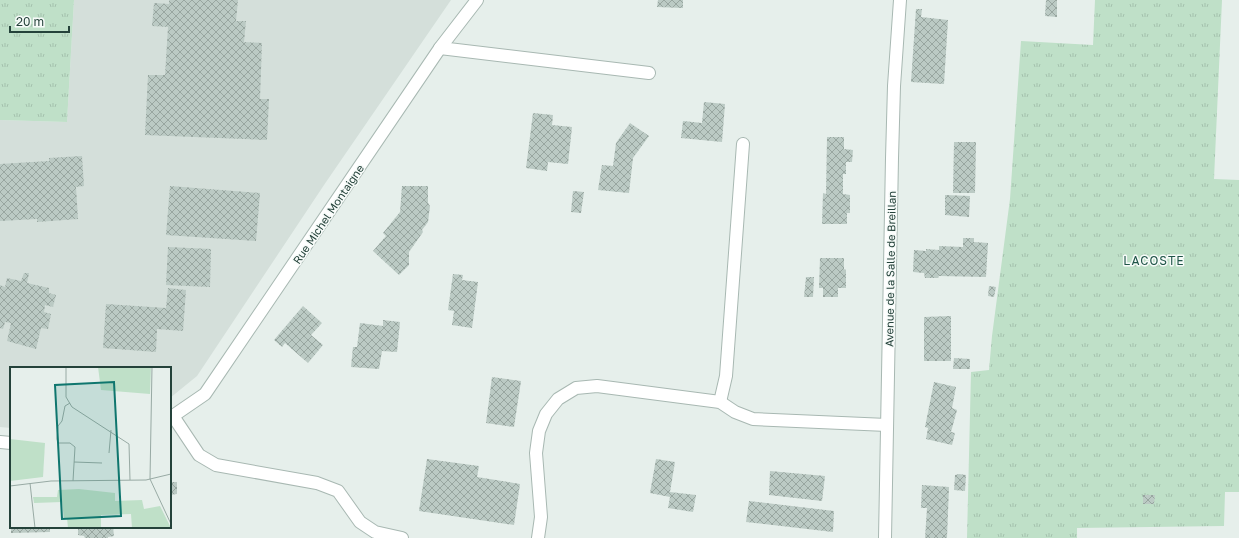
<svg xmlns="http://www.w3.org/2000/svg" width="1239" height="538" font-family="'Golos Text',sans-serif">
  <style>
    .built { fill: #d4dfda }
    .park { fill: url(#park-tufts) }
    .building { fill: url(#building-cross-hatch) }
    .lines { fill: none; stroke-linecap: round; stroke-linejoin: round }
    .minor-casing { stroke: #a8b8b2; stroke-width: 14 }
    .minor { stroke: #fff; stroke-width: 12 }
    .labels { text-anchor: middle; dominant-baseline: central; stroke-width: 3; stroke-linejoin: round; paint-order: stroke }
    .street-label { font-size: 11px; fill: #24423a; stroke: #f7fbf9 }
    .neighbourhood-label { font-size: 12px; letter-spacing: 1px; fill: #1f5548; stroke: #f7fbf9 }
    .inset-road { fill: none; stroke: #98aaa4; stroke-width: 1 }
    .view { fill: #0f766e; fill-opacity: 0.15; stroke: #0f766e; stroke-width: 2 }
    .inset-edge { fill: none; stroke: #24423a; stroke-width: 2 }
  </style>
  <defs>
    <pattern id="park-tufts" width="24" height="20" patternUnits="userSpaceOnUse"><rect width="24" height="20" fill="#bfe0c8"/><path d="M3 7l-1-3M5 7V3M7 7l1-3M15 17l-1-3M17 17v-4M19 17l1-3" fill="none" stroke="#a4c1ad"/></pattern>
    <pattern id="building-cross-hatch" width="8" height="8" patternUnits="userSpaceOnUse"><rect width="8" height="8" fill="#bbcac4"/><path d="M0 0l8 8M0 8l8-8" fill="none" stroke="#98a6a0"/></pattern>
  </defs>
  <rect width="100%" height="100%" fill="#e6efeb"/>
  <!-- built -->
  <path class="built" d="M74 0H451L324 185 197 376 170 398V368H11V428L0 427V120L67 122Z"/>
  <!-- park -->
  <g class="park">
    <path d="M0 0H74L67 122 0 120Z"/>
    <path d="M1095 0H1222L1214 179 1239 180V492H1225L1224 526 1077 528V538H967L971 372 989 370 992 336 1010 199 1021 41 1093 45Z"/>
  </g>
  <!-- building -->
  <g class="building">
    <path d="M169 0H238L236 21H246L244 42 262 43 260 99H269L267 140 145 135 148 75H165L168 27 152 26 154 3 169 4Z"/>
    <path d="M658 0H683V8L657 7Z"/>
    <path d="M1046 0H1057V17L1045 16Z"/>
    <path d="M916 9H922L921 17 948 20 944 84 911 82Z"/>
    <path d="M704 102 725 104 722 142 681 138 683 121 702 123Z"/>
    <path d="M533 113 553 115 552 125 572 127 568 164 548 162 547 171 526 168Z"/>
    <path d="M630 123 649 136 633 158 629 193 598 190 602 165 613 166 616 143Z"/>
    <path d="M827 137H844V149L853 150 852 162H846V174H843V194L850 195V213H847V224H822L823 193 826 194Z"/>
    <path d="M954 142H976L975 193H953Z"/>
    <path d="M82 156 84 186 76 187 78 219 37 222V219L0 221V164L49 161V158Z"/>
    <path d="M170 186 260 193 256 241 166 235Z"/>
    <path d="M402 186H428V203L430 206 428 222 422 230 423 232 409 252V265L399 275 373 251 386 236 383 233 400 212Z"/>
    <path d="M573 191 584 192 581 213 571 212Z"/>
    <path d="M945 195 970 196 969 217 945 215Z"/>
    <path d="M963 238H974V242L988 243 986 277 939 276 938 278H925L924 273 913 272 914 250 926 251V249L939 250V246L963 247Z"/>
    <path d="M168 247 211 249 210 287 166 285Z"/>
    <path d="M820 258H844V269L846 270V288H838V297H823V288H819Z"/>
    <path d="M24 273H29L27 283 49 288V293L56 295 53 307 45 305 44 312 51 314 48 329 41 328 36 349 7 341 11 323 5 322 3 329 0 328V285L5 287 7 278 21 281Z"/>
    <path d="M453 274 463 275 462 280 478 282 472 328 452 325 454 311 448 310Z"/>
    <path d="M806 277H814L813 297H804Z"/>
    <path d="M989 286 996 287 994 297 988 296Z"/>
    <path d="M168 288 186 290 183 331 157 329 156 352 103 348 106 304 166 308Z"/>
    <path d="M303 306 322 323 311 335 323 345 308 363 285 343 282 347 274 340Z"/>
    <path d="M951 316V361H924V317Z"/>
    <path d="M383 320 400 322 397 352 382 351 379 369 351 367 353 347H357L360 323 383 326Z"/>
    <path d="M954 358 970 359V369H953Z"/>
    <path d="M492 377 521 381 514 427 486 423Z"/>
    <path d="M934 382 956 387 952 408 957 410 951 432 955 433 952 445 926 439 928 428 925 427Z"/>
    <path d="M427 459 479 466 477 477 520 484 514 525 419 511Z"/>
    <path d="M656 459 675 462 670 492 696 495 693 512 668 508 670 497 650 493Z"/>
    <path d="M770 471 825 476 822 501 769 495Z"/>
    <path d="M959 474 966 475 965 491 954 490 955 475Z"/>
    <path d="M170 482H177V494L170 495Z"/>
    <path d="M922 485 949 487 947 538H925L927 508H921Z"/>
    <path d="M1143 495H1155L1154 504H1143Z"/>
    <path d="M749 501 834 511 833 532 746 522Z"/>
    <path d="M11 527H50V532L11 533Z"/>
    <path d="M78 527H113L114 536 108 537V538H85L84 536 78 535Z"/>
  </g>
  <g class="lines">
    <defs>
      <g id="minor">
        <path d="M440 48 649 73"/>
        <path d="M720 402 726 376 743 144"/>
        <path d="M173 416 199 455 216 465 317 483 338 491 360 522 375 532 402 538"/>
        <path d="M170 418 205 394 440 48 477 0"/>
        <path d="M0 442 11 443"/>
        <path d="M538 538 541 517 536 453 539 431 546 414 558 399 576 388 597 386 720 402 735 412 753 419 887 425"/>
        <path d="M885 538 892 158 894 86 900 0"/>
      </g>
    </defs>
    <!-- minor casing -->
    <use href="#minor" class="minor-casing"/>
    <!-- minor -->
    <use href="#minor" class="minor"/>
  </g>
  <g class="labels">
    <!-- street labels -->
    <g class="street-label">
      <text transform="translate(328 214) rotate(-56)">Rue Michel Montaigne</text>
      <text transform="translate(890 269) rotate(-89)">Avenue de la Salle de Breillan</text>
    </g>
    <!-- neighbourhood labels -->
    <g class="neighbourhood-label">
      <text x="1154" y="260">LACOSTE</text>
    </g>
  </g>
  <!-- overview -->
  <g transform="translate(10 367)">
    <rect width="161" height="161" fill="#e6efeb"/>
    <path d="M0 72 35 76 33 110 0 114Z" fill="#bfe0c8"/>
    <path d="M88 0H141L140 27 91 23ZM69 122 105 126V134L132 133 134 142 150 139 161 161H122L121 147 91 148V161H58L57 151H54L52 135 24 136 23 130H47L48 123Z" fill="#bfe0c8"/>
    <path class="inset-road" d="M56 0V30L62 40 119 77 120 113M142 0 140 112 161 157M60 36 55 39 52 54 48 59 47 72 48 76H60L65 80 63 114M99 86 101 63M64 95 92 96M20 116 25 161M0 119 41 114 136 113 161 107"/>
    <path class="view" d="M104 15 111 149 52 152 45 18Z"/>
    <rect width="161" height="161" class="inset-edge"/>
  </g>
  <!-- scale -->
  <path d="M10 26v6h59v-6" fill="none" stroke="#24423a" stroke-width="2"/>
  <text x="16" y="26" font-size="12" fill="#24423a" stroke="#f7fbf9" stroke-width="3" paint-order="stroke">20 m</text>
</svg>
